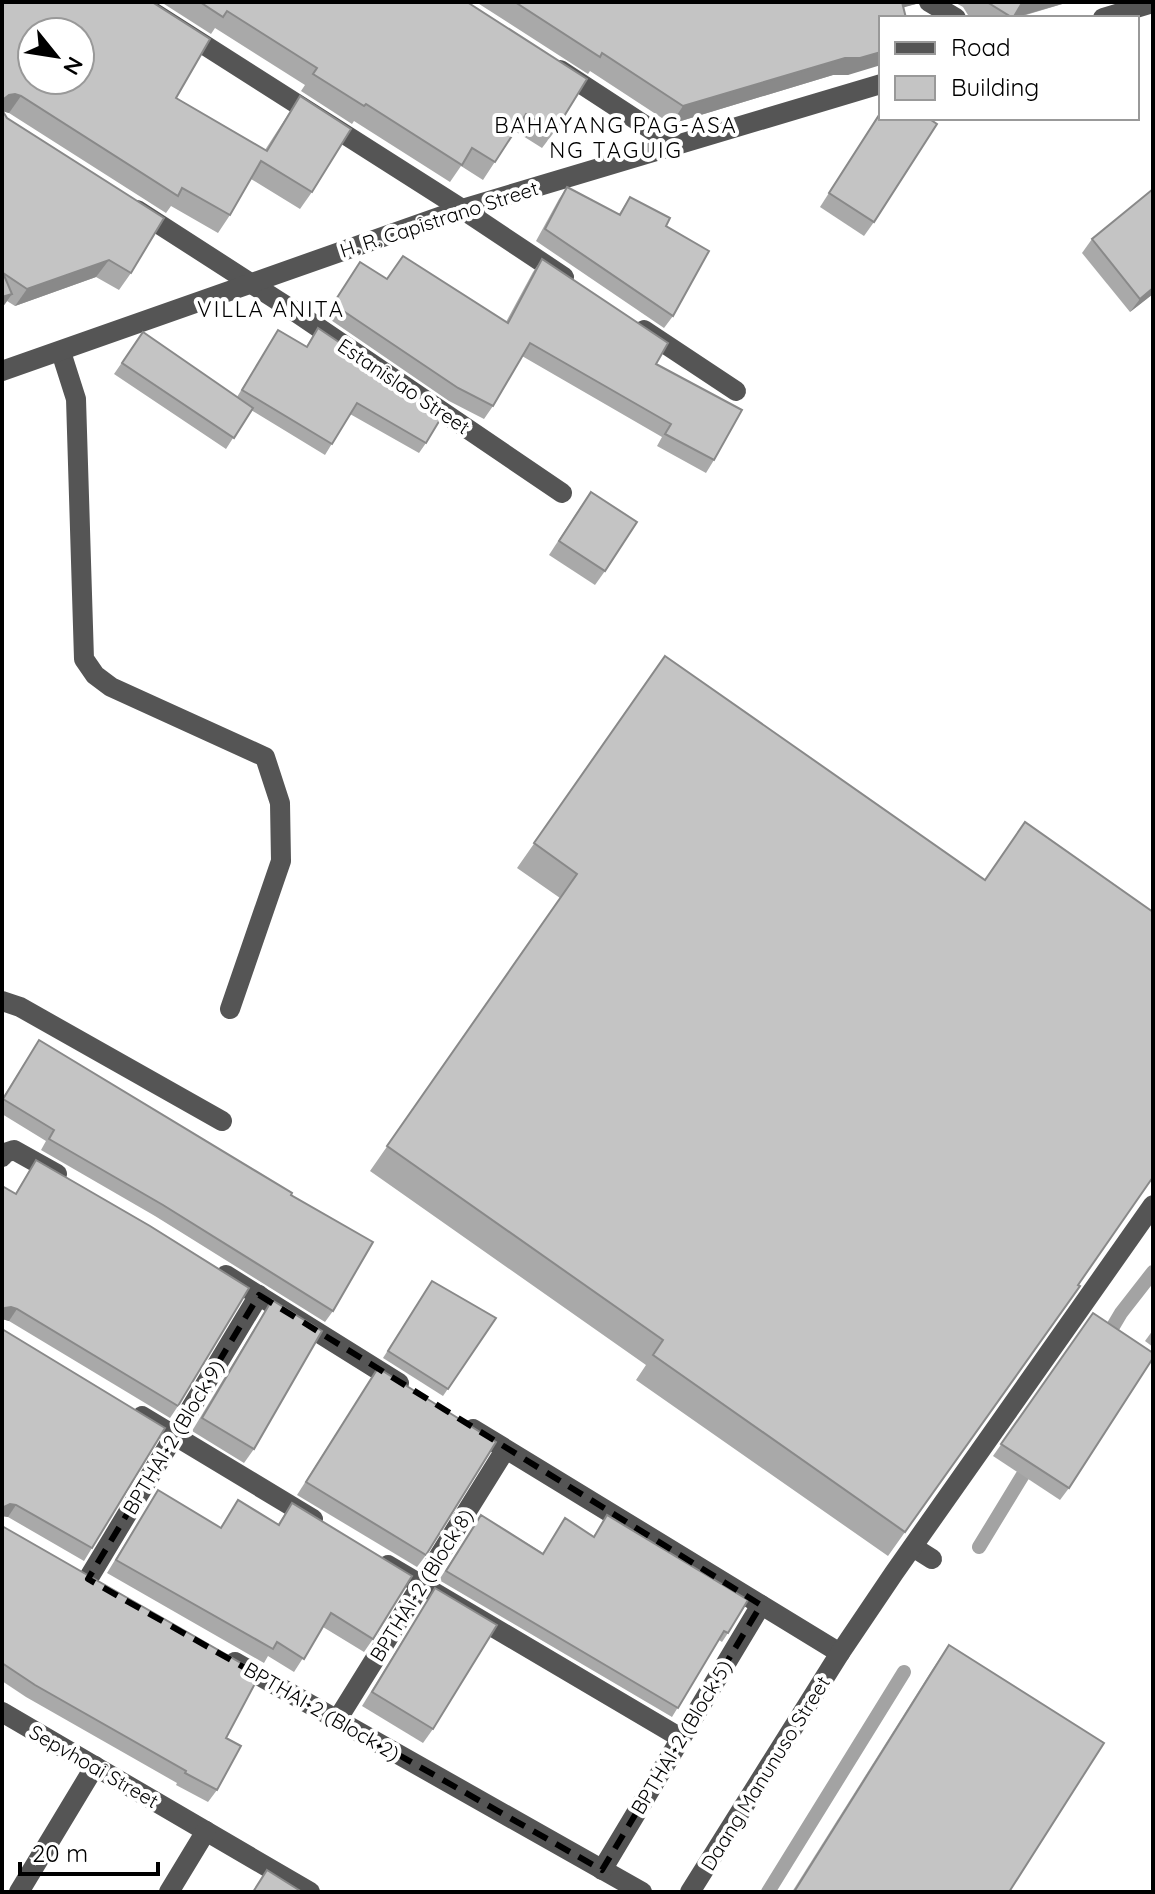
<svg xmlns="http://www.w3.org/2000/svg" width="1155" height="1894" font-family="Quicksand,sans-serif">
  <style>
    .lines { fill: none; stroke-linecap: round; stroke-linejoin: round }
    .stream { stroke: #a3a3a3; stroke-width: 14 }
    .minor { stroke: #555; stroke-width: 20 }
    .wall { fill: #a9a9a9 }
    .shaded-wall { fill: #898989 }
    .building { fill: #c4c4c4; stroke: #898989; stroke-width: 2; fill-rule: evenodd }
    .marked { fill: none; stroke: #000; stroke-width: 6; stroke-dasharray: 16 10; stroke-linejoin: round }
    .labels { text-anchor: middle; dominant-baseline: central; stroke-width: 8; stroke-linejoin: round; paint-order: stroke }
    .street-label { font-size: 20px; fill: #000; stroke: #fff }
    .neighbourhood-label { font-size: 22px; letter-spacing: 2px; fill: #000; stroke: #fff }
  </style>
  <rect width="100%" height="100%" fill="#fff"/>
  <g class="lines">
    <!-- stream -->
    <g class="stream">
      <path d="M1105 1340 1121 1313 1153 1272"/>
      <path d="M979 1547 1032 1460"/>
      <path d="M768 1892 904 1672"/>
    </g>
    <!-- minor -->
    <g class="minor">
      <path d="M137 2 462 209 564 277"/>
      <path d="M929 2 956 18"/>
      <path d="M1103 18 1153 3"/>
      <path d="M560 70 675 145"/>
      <path d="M137 210 294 311 562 493"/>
      <path d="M644 330 736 391"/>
      <path d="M61 352 76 399 84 659 95 675 111 687 265 757 280 803 281 861 230 1009"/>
      <path d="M2 371 462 209 881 84"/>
      <path d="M2 1001 20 1007 222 1121"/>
      <path d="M2 1157 5 1153 14 1150 57 1174"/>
      <path d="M226 1275 399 1383"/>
      <path d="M142 1416 313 1519"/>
      <path d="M473 1429 840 1653"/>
      <path d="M913 1547 932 1559"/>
      <path d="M388 1565 681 1738"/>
      <path d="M88 1579 259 1295"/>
      <path d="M235 1662 642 1892"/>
      <path d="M2 1712 310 1892"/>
      <path d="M337 1720 505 1450"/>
      <path d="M602 1870 761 1605"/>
      <path d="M19 1892 95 1766"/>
      <path d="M169 1892 206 1831"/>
      <path d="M690 1892 840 1653 894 1573 1153 1205"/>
    </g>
  </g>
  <!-- wall -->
  <g class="wall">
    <path d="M2 2 176 98 265 150 300 96 312 192 300 209 251 179 230 215 218 233 171 206 166 213 9 113 2 111 131 273 119 290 96 277 15 306 7 301 2 308Z"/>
    <path d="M161 2H467L555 131 542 148 515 131 483 180 461 166 450 182 354 121 352 124 301 91 305 85 215 28 211 34Z"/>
    <path d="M476 2H918L916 4 903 7 848 75H833L671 124 590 71 588 74Z"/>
    <path d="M954 2H1069L1016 18H973L968 15 963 7Z"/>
    <path d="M881 111 874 222 864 236 820 207Z"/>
    <path d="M567 187 619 214 630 197 666 226 673 316 664 328 536 241 559 199Z"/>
    <path d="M1153 189V294L1130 312 1082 253 1092 239Z"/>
    <path d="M542 259 656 364 714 460 706 473 657 446 662 437 522 356 493 406 484 419 449 401 325 316 360 262 387 279 506 322 533 272Z"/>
    <path d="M318 328 426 443 419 453 350 414 325 455 251 410 226 449 114 374 143 332 237 397 278 330 306 347Z"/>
    <path d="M581 506 605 571 595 585 549 555Z"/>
    <path d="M665 656 1078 1285 1080 1286 888 1556 636 1380 646 1365 370 1171 560 898 517 868Z"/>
    <path d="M39 1040 291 1195 333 1311 325 1322 155 1216 41 1150 46 1141 2 1114V1099Z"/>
    <path d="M36 1160 178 1406 170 1418 9 1321 2 1319V1186L15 1194Z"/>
    <path d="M432 1281 496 1318 443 1396 383 1358Z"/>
    <path d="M272 1300 254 1449 244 1463 192 1431 263 1314Z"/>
    <path d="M1093 1313 1069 1488 1060 1500 993 1456Z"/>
    <path d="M2 1329 92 1548 84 1561 8 1517 2 1516Z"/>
    <path d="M1153 1330V1347L1145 1341Z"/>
    <path d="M378 1368 426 1555 417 1567 297 1495Z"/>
    <path d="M158 1490 220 1528 238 1500 278 1524 292 1503 373 1639 364 1652 323 1627 294 1672 268 1656 264 1663 107 1573Z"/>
    <path d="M481 1515 543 1553 565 1518 593 1537 607 1515 728 1633 722 1642 719 1640 672 1717 439 1580Z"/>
    <path d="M2 1526 226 1738 217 1790 208 1802 176 1785 177 1783 26 1697 2 1681Z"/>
    <path d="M435 1588 433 1729 423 1743 362 1706Z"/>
    <path d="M949 1645 1009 1892H792L932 1670Z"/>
  </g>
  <!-- shaded-wall -->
  <g class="shaded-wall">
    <path d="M894 2H918L916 4 887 12Z"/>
    <path d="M1024 2H1069L1013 18 1022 3Z"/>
    <path d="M881 52V65L848 75H833L671 124 683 106 845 58Z"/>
    <path d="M15 94 21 96 9 113 2 111V101L9 95Z"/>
    <path d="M109 260 96 277 15 306 27 289Z"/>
    <path d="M1153 288V294L1130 312 1140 299Z"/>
    <path d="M12 294 2 308V297Z"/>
    <path d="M11 1307 17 1309 9 1321 2 1319V1311L5 1308Z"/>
    <path d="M10 1504 16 1505 8 1517 2 1516V1508Z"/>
  </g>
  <!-- building -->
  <g class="building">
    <path d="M2 2H152L210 39 176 98 267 151 300 96 351 129 312 192 261 161 230 215 182 188 178 196 21 96 15 94 9 95 4 99 2 103ZM32 32H80V80H32Z"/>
    <path d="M200 2H467L587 79 555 131 526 114 495 162 472 148 462 165 366 104 364 106 313 74 317 68 227 11 223 17Z"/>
    <path d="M515 2H902L906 18H881V52L860 58H845L683 106 602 53 600 57Z"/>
    <path d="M987 2H1024L1022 3 1013 18Z"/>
    <path d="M2 110 7 118 164 218 131 273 109 260 27 289 3 273 12 294 2 297Z"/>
    <path d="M881 112V118H928L937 124 874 222 829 193Z"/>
    <path d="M567 187 620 215 630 197 670 218 666 226 709 251 673 316 545 229Z"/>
    <path d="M1153 189V288L1140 299 1092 239Z"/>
    <path d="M403 256 508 323 542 259 668 343 656 364 742 410 714 460 665 434 671 424 530 343 493 406 458 388 333 304 360 262 387 279Z"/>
    <path d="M318 328 444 413 426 443 357 403 332 444 242 390 278 330 307 347Z"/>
    <path d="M143 332 253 408 234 438 122 363Z"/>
    <path d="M591 492 637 522 605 571 559 541Z"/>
    <path d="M665 656 985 880 1025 822 1153 912V1177L1078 1285 1080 1286 905 1532 653 1355 663 1340 387 1146 577 874 534 843Z"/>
    <path d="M39 1040 292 1193 291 1195 373 1242 333 1311 163 1205 49 1139 54 1130 3 1099Z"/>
    <path d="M36 1160 150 1226 249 1288 178 1406 17 1309 11 1307 5 1308 2 1311V1186L16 1194Z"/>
    <path d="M432 1281 496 1318 448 1389 388 1351Z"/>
    <path d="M272 1300 322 1331 254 1449 202 1418Z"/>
    <path d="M1093 1313 1153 1353V1358L1069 1488 1001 1444Z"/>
    <path d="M2 1329 165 1428 92 1548 16 1505 10 1504 2 1508Z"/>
    <path d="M378 1368 496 1442 426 1555 306 1482Z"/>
    <path d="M158 1490 221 1528 238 1500 279 1525 292 1503 412 1576 373 1639 331 1613 304 1659 277 1642 273 1649 116 1560Z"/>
    <path d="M481 1515 543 1554 565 1518 594 1537 607 1515 748 1600 728 1633 724 1631 678 1708 446 1571Z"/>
    <path d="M2 1526 260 1674 226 1738 241 1746 217 1790 185 1773 186 1771 35 1685 2 1663Z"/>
    <path d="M435 1588 497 1625 433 1729 372 1692Z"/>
    <path d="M949 1645 1104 1743 1009 1892H794Z"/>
    <path d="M267 1870 302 1892H253Z"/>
  </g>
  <!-- marked area -->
  <path class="marked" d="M259 1295 761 1605 602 1870 88 1579Z"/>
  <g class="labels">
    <!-- street labels -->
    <g class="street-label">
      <text transform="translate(439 219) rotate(-18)">H. R. Capistrano Street</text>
      <text transform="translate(404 386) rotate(34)">Estanislao Street</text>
      <text transform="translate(173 1437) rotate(-59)">BPTHAI-2 (Block 9)</text>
      <text transform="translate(421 1585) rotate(-58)">BPTHAI-2 (Block 8)</text>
      <text transform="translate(322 1711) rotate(30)">BPTHAI-2 (Block 2)</text>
      <text transform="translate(681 1737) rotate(-59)">BPTHAI-2 (Block 5)</text>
      <text transform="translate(94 1766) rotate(30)">Sepvhoai Street</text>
      <text transform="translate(765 1773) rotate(-58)">Daang Manunuso Street</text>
    </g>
    <!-- neighbourhood labels -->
    <g class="neighbourhood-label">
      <text x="616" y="125">BAHAYANG PAG-ASA<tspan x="616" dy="25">NG TAGUIG</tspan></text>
      <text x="271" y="309">VILLA ANITA</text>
    </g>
  </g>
  <!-- border -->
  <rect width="1155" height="1894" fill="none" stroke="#000000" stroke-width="8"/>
  <!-- legend -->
  <rect x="879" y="16" width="260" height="104" fill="#ffffff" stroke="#999999" stroke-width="2"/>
  <rect x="895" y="42" width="40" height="12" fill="#555555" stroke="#999999" stroke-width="2"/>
  <text x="951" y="56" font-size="24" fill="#000000">Road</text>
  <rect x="895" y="76" width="40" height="24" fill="#c4c4c4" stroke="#999999" stroke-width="2"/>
  <text x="951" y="96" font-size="24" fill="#000000">Building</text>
  <!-- north arrow -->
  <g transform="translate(56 56) rotate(120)"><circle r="38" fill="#ffffff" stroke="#999999" stroke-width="2"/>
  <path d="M0-6L14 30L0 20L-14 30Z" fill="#000000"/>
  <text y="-12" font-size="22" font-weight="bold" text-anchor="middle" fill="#000000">N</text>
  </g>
  <!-- scale -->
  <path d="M20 1862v12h138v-12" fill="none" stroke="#000000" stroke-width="4"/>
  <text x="32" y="1862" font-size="24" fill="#000000" stroke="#ffffff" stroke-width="6" paint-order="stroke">20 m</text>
</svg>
